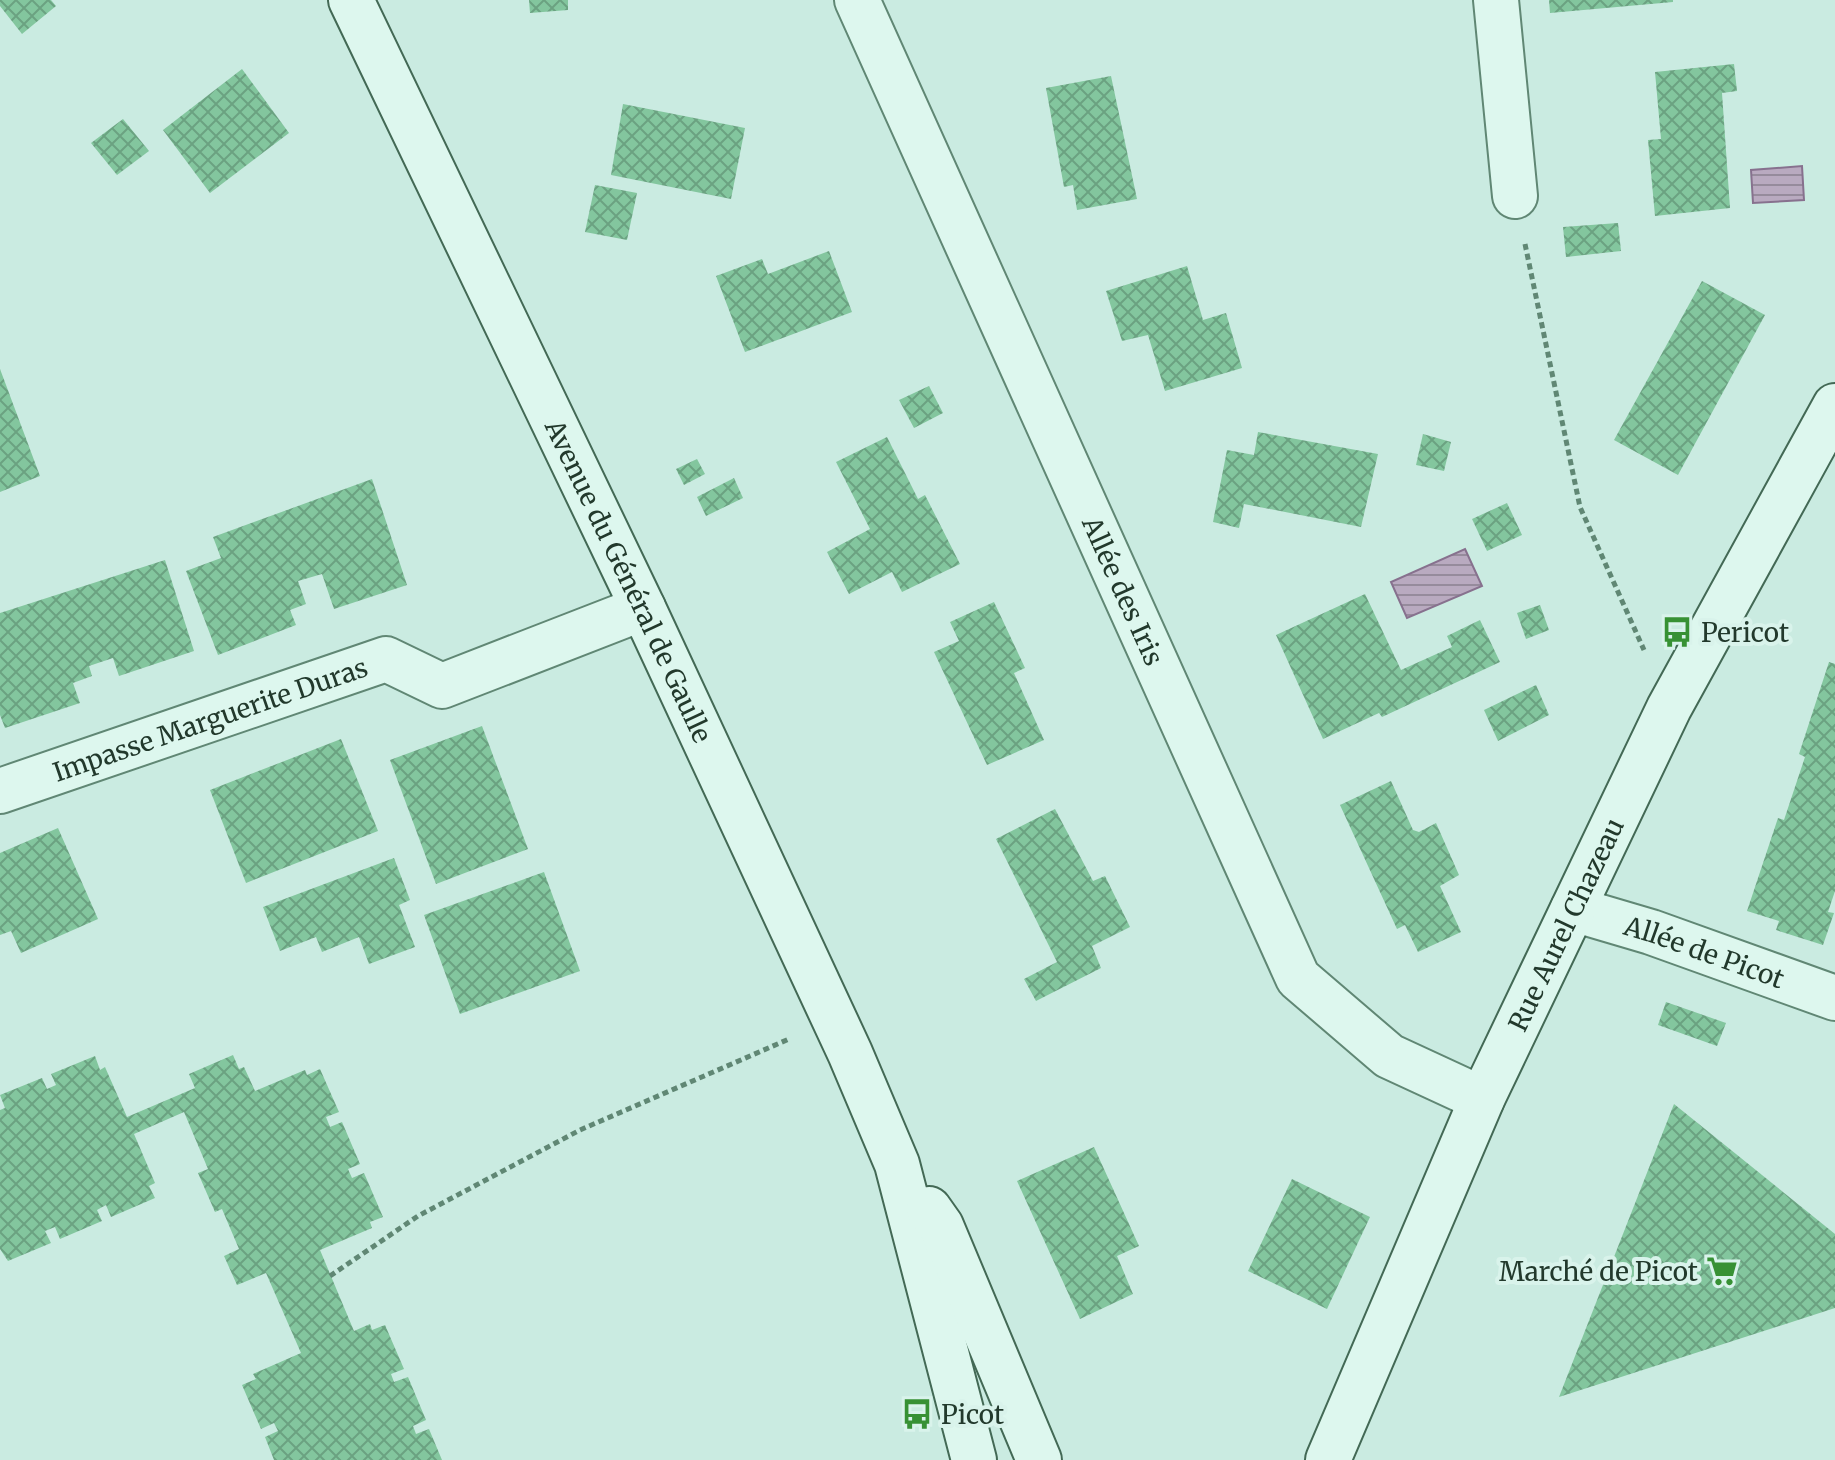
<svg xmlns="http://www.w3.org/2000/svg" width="1835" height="1460" font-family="Merriweather,serif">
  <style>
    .water { fill: url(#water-rules); stroke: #87718e; stroke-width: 2 }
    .building { fill: url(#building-cross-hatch) }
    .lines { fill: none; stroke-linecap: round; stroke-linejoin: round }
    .street-casing { stroke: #608774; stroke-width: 48 }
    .secondary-casing { stroke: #436955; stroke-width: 48 }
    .path { stroke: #608774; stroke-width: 5; stroke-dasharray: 6 4; stroke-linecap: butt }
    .street { stroke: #ddf7ee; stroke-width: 44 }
    .secondary { stroke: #ddf7ee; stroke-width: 44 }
    .labels { text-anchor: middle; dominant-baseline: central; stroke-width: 8; stroke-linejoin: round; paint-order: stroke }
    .street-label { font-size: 26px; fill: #22392c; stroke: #d9f3eb }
    .poi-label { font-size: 26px; fill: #22392c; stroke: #d9f3eb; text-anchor: start }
  </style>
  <defs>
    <pattern id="water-rules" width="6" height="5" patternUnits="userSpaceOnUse" patternTransform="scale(2)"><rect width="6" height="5" fill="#b9aac0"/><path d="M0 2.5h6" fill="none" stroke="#968b9c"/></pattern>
    <pattern id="building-cross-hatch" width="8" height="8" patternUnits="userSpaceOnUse" patternTransform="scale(2)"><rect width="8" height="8" fill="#83c69e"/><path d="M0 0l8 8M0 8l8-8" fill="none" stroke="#6ba281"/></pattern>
  </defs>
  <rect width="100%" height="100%" fill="#caebe1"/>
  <!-- water -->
  <g class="water">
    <path d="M1802 166 1804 200 1753 203 1751 170Z"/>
    <path d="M1465 549 1482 586 1407 618 1391 582Z"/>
  </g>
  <!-- building -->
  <g class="building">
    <path d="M0 0H51L56 6 22 34 0 6Z"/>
    <path d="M529 0H568V10L530 13Z"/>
    <path d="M1549 0H1673V2L1550 13Z"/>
    <path d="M1734 64 1737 91 1722 93 1730 208 1655 216 1648 140 1661 139 1655 72Z"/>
    <path d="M242 69 289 133 210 193 163 130Z"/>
    <path d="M1111 76 1137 199 1077 210 1073 185 1064 187 1046 88Z"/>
    <path d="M623 104 745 128 731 199 611 175Z"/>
    <path d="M123 119 149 151 117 175 91 143Z"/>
    <path d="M595 185 637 193 627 240 585 232Z"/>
    <path d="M1618 223 1621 251 1566 257 1563 227Z"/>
    <path d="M829 251 852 312 745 352 716 276 762 259 768 274Z"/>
    <path d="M1187 266 1203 320 1226 313 1242 368 1165 391 1148 335 1122 341 1106 291Z"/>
    <path d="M1702 281 1765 315 1678 475 1614 440Z"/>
    <path d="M0 369 40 476 0 492Z"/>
    <path d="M929 386 943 413 914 428 899 400Z"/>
    <path d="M1258 432 1378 454 1361 527 1244 504 1239 528 1213 522 1227 450 1254 455Z"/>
    <path d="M1423 434 1451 442 1444 471 1416 465Z"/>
    <path d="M887 437 918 499 925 495 960 564 902 592 892 572 849 594 827 552 870 529 836 462Z"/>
    <path d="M697 459 705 474 684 485 676 469Z"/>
    <path d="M734 478 743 498 706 516 697 497Z"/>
    <path d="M372 479 407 585 334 609 322 574 298 581 306 604 290 610 296 625 218 655 186 571 221 558 213 537Z"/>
    <path d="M1507 503 1522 535 1487 551 1472 519Z"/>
    <path d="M165 560 194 651 119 676 113 658 89 666 92 676 73 683 80 703 5 728 0 715V613Z"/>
    <path d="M1365 594 1401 670 1452 647 1447 636 1480 620 1500 662 1382 717 1379 713 1323 739 1276 635Z"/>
    <path d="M994 602 1025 668 1014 673 1044 740 987 765 934 652 959 641 950 622Z"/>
    <path d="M1540 605 1549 630 1526 639 1517 613Z"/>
    <path d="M1829 662 1835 664V891L1828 912 1834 913 1823 945 1776 930 1779 921 1747 911 1778 818 1784 820 1805 757 1799 754Z"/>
    <path d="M1536 685 1549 715 1498 741 1484 710Z"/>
    <path d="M482 726 528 849 436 884 390 760Z"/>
    <path d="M341 739 378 831 246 883 210 790Z"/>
    <path d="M1391 781 1413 830 1419 832 1436 823 1459 875 1440 886 1461 932 1418 952 1405 925 1397 929 1340 805Z"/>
    <path d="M1055 809 1093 881 1105 876 1130 927 1092 946 1101 968 1036 1001 1024 979 1057 962 996 839Z"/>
    <path d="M58 828 98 919 21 953 11 931 0 935V853Z"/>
    <path d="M394 858 410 900 399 905 415 947 369 964 359 937 322 952 316 937 280 951 263 907Z"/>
    <path d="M544 872 580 971 460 1014 424 915Z"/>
    <path d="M1666 1002 1726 1023 1717 1046 1658 1025Z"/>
    <path d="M233 1055 239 1069 244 1067 255 1091 305 1070 307 1075 320 1069 339 1112 326 1117 330 1127 342 1122 360 1164 348 1169 352 1178 364 1173 383 1217 370 1222 372 1228 320 1250 354 1331 370 1324 372 1330 385 1325 404 1369 391 1374 394 1382 408 1377 426 1420 413 1426 416 1434 429 1429 442 1460H274L265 1437 278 1431 274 1423 261 1429 242 1385 256 1379 253 1374 301 1353 266 1273 237 1285 224 1256 239 1249 222 1209 215 1212 198 1173 208 1169 184 1112 134 1134 155 1183 149 1186 155 1198 111 1217 106 1205 97 1210 102 1221 60 1239 55 1227 45 1231 51 1243 8 1261 0 1249V1110L5 1108 0 1095 42 1078 47 1089 56 1085 51 1074 95 1056 100 1070 105 1067 127 1117 195 1088 189 1074Z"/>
    <path d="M1674 1104 1835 1234V1308L1559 1397Z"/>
    <path d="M1094 1147 1139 1246 1117 1256 1133 1294 1080 1319 1017 1181Z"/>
    <path d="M1292 1179 1370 1217 1327 1309 1248 1271Z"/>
  </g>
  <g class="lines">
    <defs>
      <g id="street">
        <path id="s1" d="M857 0 1298 978 1389 1056 1482 1099"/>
        <path d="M1496 0 1515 196"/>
        <path id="s2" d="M0 791 386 659 442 686 643 608"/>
        <path id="s3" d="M1573 909 1651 932 1835 998"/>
      </g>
      <g id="secondary">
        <path id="s4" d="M351 0 643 608 850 1053 897 1164 974 1460"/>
        <path d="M929 1209 941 1226 1039 1460"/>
        <path id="s5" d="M1328 1460 1482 1099 1669 708 1835 406"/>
      </g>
    </defs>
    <!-- street casing -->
    <use href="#street" class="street-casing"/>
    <!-- secondary casing -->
    <use href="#secondary" class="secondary-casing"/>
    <!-- path -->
    <g class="path">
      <path d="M1525 244 1580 507 1644 650"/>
      <path d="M330 1276 418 1216 580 1130 789 1039"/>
    </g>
    <!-- street -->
    <use href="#street" class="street"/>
    <!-- secondary -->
    <use href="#secondary" class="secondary"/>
  </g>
  <!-- icons -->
  <defs>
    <symbol id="bus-bare" viewBox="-9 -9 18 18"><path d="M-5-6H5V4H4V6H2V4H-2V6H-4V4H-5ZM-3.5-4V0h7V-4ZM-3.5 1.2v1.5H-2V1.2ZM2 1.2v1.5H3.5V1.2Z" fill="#379134" stroke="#d9f3eb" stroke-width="2.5" paint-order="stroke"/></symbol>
    <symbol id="supermarket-bare" viewBox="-9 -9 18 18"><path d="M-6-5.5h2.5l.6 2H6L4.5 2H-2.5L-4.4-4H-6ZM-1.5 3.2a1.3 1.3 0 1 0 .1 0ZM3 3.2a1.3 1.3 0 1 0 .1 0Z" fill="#379134" stroke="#d9f3eb" stroke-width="2.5" paint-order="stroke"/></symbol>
  </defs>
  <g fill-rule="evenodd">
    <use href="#bus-bare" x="1655" y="610" width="44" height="44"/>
    <use href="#supermarket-bare" x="1700" y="1249" width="44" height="44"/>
    <use href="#bus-bare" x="895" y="1392" width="44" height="44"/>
  </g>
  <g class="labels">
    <!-- street labels -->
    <g class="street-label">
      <text stroke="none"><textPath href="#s4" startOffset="644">Avenue du Général de Gaulle</textPath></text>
      <text stroke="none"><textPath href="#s1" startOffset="648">Allée des Iris</textPath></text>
      <text stroke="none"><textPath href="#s2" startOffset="222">Impasse Marguerite Duras</textPath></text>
      <text stroke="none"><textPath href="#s5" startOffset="586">Rue Aurel Chazeau</textPath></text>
      <text stroke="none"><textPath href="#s3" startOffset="138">Allée de Picot</textPath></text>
    </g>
    <!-- poi labels -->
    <g class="poi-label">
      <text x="1701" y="632">Pericot</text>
      <text x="1698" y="1271" text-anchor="end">Marché de Picot</text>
      <text x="941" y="1414">Picot</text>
    </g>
  </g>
</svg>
